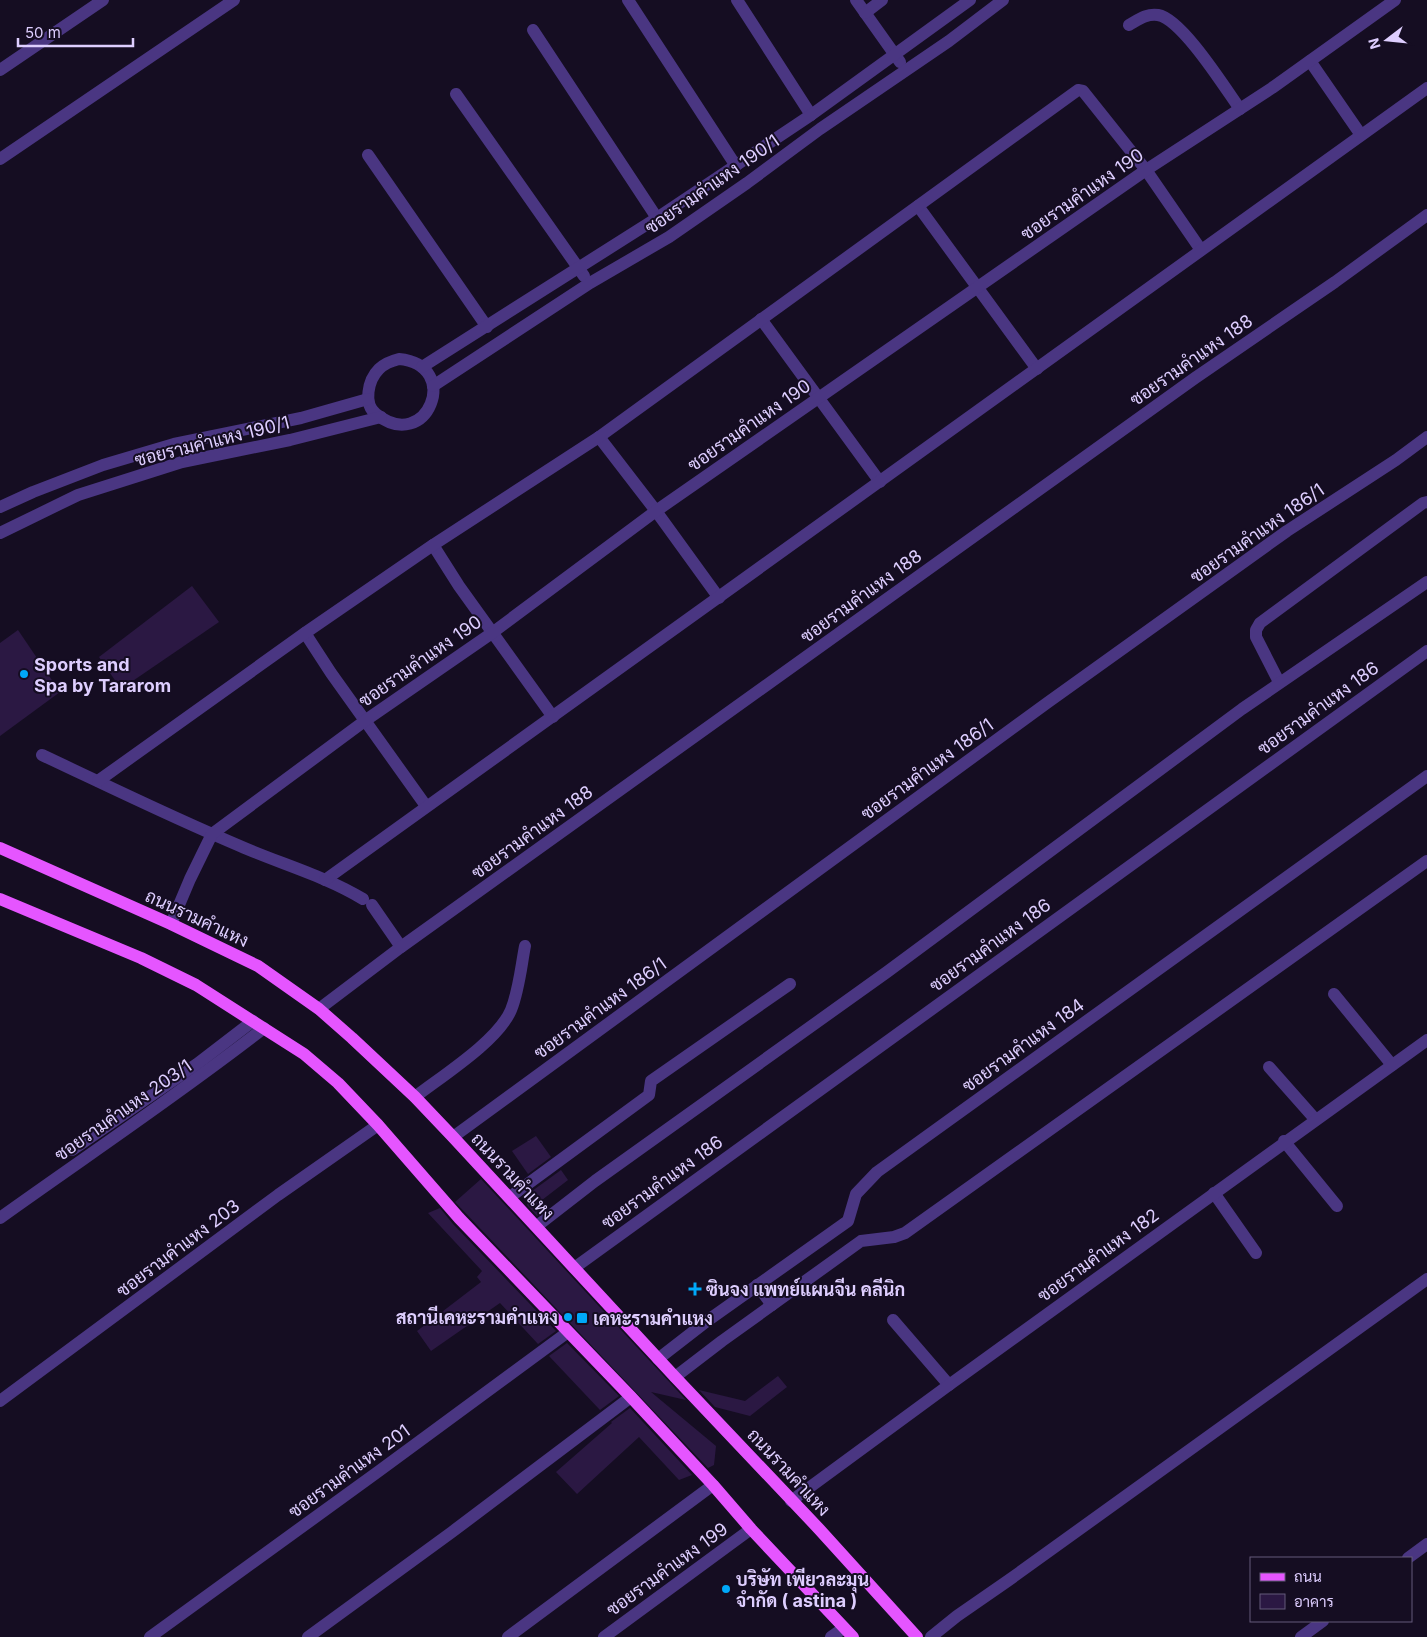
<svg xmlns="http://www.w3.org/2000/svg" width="1427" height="1637" font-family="Inter,Sarabun,sans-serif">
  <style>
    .building { fill: #2b1843 }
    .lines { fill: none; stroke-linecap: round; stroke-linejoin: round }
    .street { stroke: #4a3682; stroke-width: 12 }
    .primary { stroke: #e555ff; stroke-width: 12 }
    .poi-dot { fill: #00a8f9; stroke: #150d22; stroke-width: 2 }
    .labels { text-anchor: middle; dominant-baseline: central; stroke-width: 4; stroke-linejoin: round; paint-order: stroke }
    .street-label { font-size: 18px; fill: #deceff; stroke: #150d22 }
    .poi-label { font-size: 18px; font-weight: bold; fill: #deceff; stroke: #150d22; text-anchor: start }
  </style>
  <rect width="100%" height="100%" fill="#150d22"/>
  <!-- building -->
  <g class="building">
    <path d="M192 586 219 622 121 689 99 657Z"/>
    <path d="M18 630 60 692 0 736V643Z"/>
    <path d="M536 1136 551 1157 528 1174 512 1151Z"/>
    <path d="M561 1170 568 1180 542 1200V1212L537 1216 527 1205 528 1194Z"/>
    <path d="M481 1179 686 1400 651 1392 716 1446 714 1465 708 1468 455 1202Z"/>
    <path d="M440 1208 453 1224 556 1331 538 1344 500 1303 431 1351 417 1331 481 1282 477 1277 482 1271 428 1213Z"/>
    <path d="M567 1343 619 1396 600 1410 549 1356Z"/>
    <path d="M778 1376 787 1387 750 1416 715 1407 699 1390 745 1401Z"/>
    <path d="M630 1408 692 1475 679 1480 639 1437 577 1494 556 1472 612 1423 611 1422Z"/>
  </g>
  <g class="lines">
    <!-- street -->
    <g class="street">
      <path d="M628 0 736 166"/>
      <path d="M737 0 811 115"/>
      <path d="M856 0 900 62"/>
      <path d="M865 13 882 0"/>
      <path d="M1129 25C1138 20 1147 13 1158 15 1182 19 1225 88 1240 109"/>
      <path d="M533 30 657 218"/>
      <path d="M1310 61 1361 135"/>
      <path d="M0 70 103 0"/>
      <path d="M456 94 584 276"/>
      <path d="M368 155 487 327"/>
      <path d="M0 159 234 0"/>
      <path d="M918 206 1037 369"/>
      <path d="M761 319 880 482"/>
      <path d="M399 359C463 365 427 455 376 414 363 404 368 380 379 369 385 363 391 361 399 359Z"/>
      <path d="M422 367 657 218 811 115 970 0"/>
      <path d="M433 386 590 283 669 237 747 183 820 129 949 41 1003 0"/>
      <path d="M599 437 656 511 719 598"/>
      <path d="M0 507 33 492 103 465 174 444 301 418 368 399"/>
      <path d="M0 533 78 495 182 462 290 440 381 417"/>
      <path d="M433 545 459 586 553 717"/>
      <path d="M305 633 331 673 426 806"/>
      <path d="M1279 682 1256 637V630L1260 623 1423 503 1427 502"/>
      <path d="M42 755C108 786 173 818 240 846 281 864 325 876 363 899"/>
      <path d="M98 781 305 633 433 545 599 437 1078 90 1083 91 1146 170 1201 250"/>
      <path d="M325 880 1427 88"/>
      <path d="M372 905 401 947"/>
      <path d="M171 924 190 879 212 834 366 720 492 633 656 511 1146 170 1272 88 1395 0"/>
      <path d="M1334 994 1392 1065"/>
      <path d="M319 1009 401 947 1195 378 1335 282 1427 215"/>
      <path d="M1269 1067 1315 1119"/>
      <path d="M415 1097C442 1076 498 1041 511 1010 519 990 521 967 525 946"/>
      <path d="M453 1137 1047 703 1287 531 1396 460 1427 437"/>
      <path d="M1284 1141 1337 1206"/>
      <path d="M72 1150 197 1064 253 1021"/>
      <path d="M1214 1193 1256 1253"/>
      <path d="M510 1197 649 1095 651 1081 790 984"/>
      <path d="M0 1218C88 1155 178 1095 264 1028"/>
      <path d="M537 1226 595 1181 887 972 1242 709 1427 582"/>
      <path d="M574 1268 1427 651"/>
      <path d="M757 1285 772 1305"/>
      <path d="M893 1320 949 1385"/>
      <path d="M658 1359 707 1321 848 1221 856 1194 877 1172 1427 776"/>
      <path d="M675 1377 722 1341 861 1241 894 1237 905 1233 1427 861"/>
      <path d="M0 1401 278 1195 378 1125"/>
      <path d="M791 1501 949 1385 1427 1040"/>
      <path d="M1408 1558 1427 1544"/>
      <path d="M150 1637 379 1471 568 1332"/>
      <path d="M308 1637 452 1532 631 1397"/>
      <path d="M508 1637 713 1485"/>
      <path d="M604 1637 751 1529"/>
      <path d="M831 1637 844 1628"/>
      <path d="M931 1637 957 1616 1009 1580 1427 1279"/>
      <path d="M1301 1637 1323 1621"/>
    </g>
    <!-- primary -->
    <g class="primary">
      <path d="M0 848 171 924 258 966 319 1009 352 1038 415 1097 453 1137 675 1377 819 1529 917 1637"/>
      <path d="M0 899 141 958 196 985 304 1054 338 1083 378 1125 459 1218 631 1397 713 1485 751 1529 853 1637"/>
    </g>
  </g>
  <!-- markers -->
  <g class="poi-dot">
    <circle cx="24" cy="674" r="5"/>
    <path d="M692.5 1281.5h5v5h5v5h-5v5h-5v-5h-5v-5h5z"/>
    <circle cx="568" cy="1317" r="5"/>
    <rect x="576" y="1312" width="12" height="12" rx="2.5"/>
    <circle cx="726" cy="1589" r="5"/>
  </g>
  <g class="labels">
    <!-- street labels -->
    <g class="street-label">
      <text transform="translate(712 184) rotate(-35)">ซอยรามคำแหง 190/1</text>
      <text transform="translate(1082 194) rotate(-35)">ซอยรามคำแหง 190</text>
      <text transform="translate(1191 360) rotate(-35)">ซอยรามคำแหง 188</text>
      <text transform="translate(749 425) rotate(-35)">ซอยรามคำแหง 190</text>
      <text transform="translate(212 441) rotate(-14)">ซอยรามคำแหง 190/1</text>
      <text transform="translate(1257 533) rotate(-35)">ซอยรามคำแหง 186/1</text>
      <text transform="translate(861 596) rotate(-36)">ซอยรามคำแหง 188</text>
      <text transform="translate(420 661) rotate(-35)">ซอยรามคำแหง 190</text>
      <text transform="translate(1318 708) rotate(-36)">ซอยรามคำแหง 186</text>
      <text transform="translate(927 769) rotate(-36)">ซอยรามคำแหง 186/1</text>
      <text transform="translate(532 832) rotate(-36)">ซอยรามคำแหง 188</text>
      <text transform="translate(197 918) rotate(25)">ถนนรามคำแหง</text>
      <text transform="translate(990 945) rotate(-36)">ซอยรามคำแหง 186</text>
      <text transform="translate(600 1008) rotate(-36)">ซอยรามคำแหง 186/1</text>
      <text transform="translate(1023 1045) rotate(-36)">ซอยรามคำแหง 184</text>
      <text transform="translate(123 1110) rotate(-35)">ซอยรามคำแหง 203/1</text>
      <text transform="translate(513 1176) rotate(47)">ถนนรามคำแหง</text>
      <text transform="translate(662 1182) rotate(-36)">ซอยรามคำแหง 186</text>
      <text transform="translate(178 1248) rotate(-37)">ซอยรามคำแหง 203</text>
      <text transform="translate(1098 1255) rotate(-36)">ซอยรามคำแหง 182</text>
      <text transform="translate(349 1471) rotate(-36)">ซอยรามคำแหง 201</text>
      <text transform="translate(789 1472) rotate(47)">ถนนรามคำแหง</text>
      <text transform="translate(667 1569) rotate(-36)">ซอยรามคำแหง 199</text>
    </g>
    <!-- poi labels -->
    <g class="poi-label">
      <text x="34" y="664">Sports and<tspan x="34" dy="21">Spa by Tararom</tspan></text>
      <text x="706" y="1289">ซินจง แพทย์แผนจีน คลีนิก</text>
      <text x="558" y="1317" text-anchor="end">สถานีเคหะรามคำแหง</text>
      <text x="593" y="1318">เคหะรามคำแหง</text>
      <text x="736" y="1579">บริษัท เพียวละมุน<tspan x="736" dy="21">จำกัด ( astina )</tspan></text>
    </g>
  </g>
  <!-- legend -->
  <rect x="1250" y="1557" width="162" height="65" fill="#150d22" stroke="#655a7a"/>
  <rect x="1260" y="1573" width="25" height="8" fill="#e555ff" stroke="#655a7a"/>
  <text x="1294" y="1582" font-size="15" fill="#deceff">ถนน</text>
  <rect x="1260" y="1594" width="25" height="15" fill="#2b1843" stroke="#655a7a"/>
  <text x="1294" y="1607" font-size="15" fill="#deceff">อาคาร</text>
  <!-- north arrow -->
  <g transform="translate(1387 40) rotate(254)" stroke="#150d22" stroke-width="4" paint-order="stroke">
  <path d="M0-4L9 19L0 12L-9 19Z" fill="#deceff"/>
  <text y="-8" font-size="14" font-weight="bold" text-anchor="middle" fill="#deceff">N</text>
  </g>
  <!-- scale -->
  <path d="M18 38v8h115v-8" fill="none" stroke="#deceff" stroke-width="2.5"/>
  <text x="25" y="38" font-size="15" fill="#deceff" stroke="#150d22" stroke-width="4" paint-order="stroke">50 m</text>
</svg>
